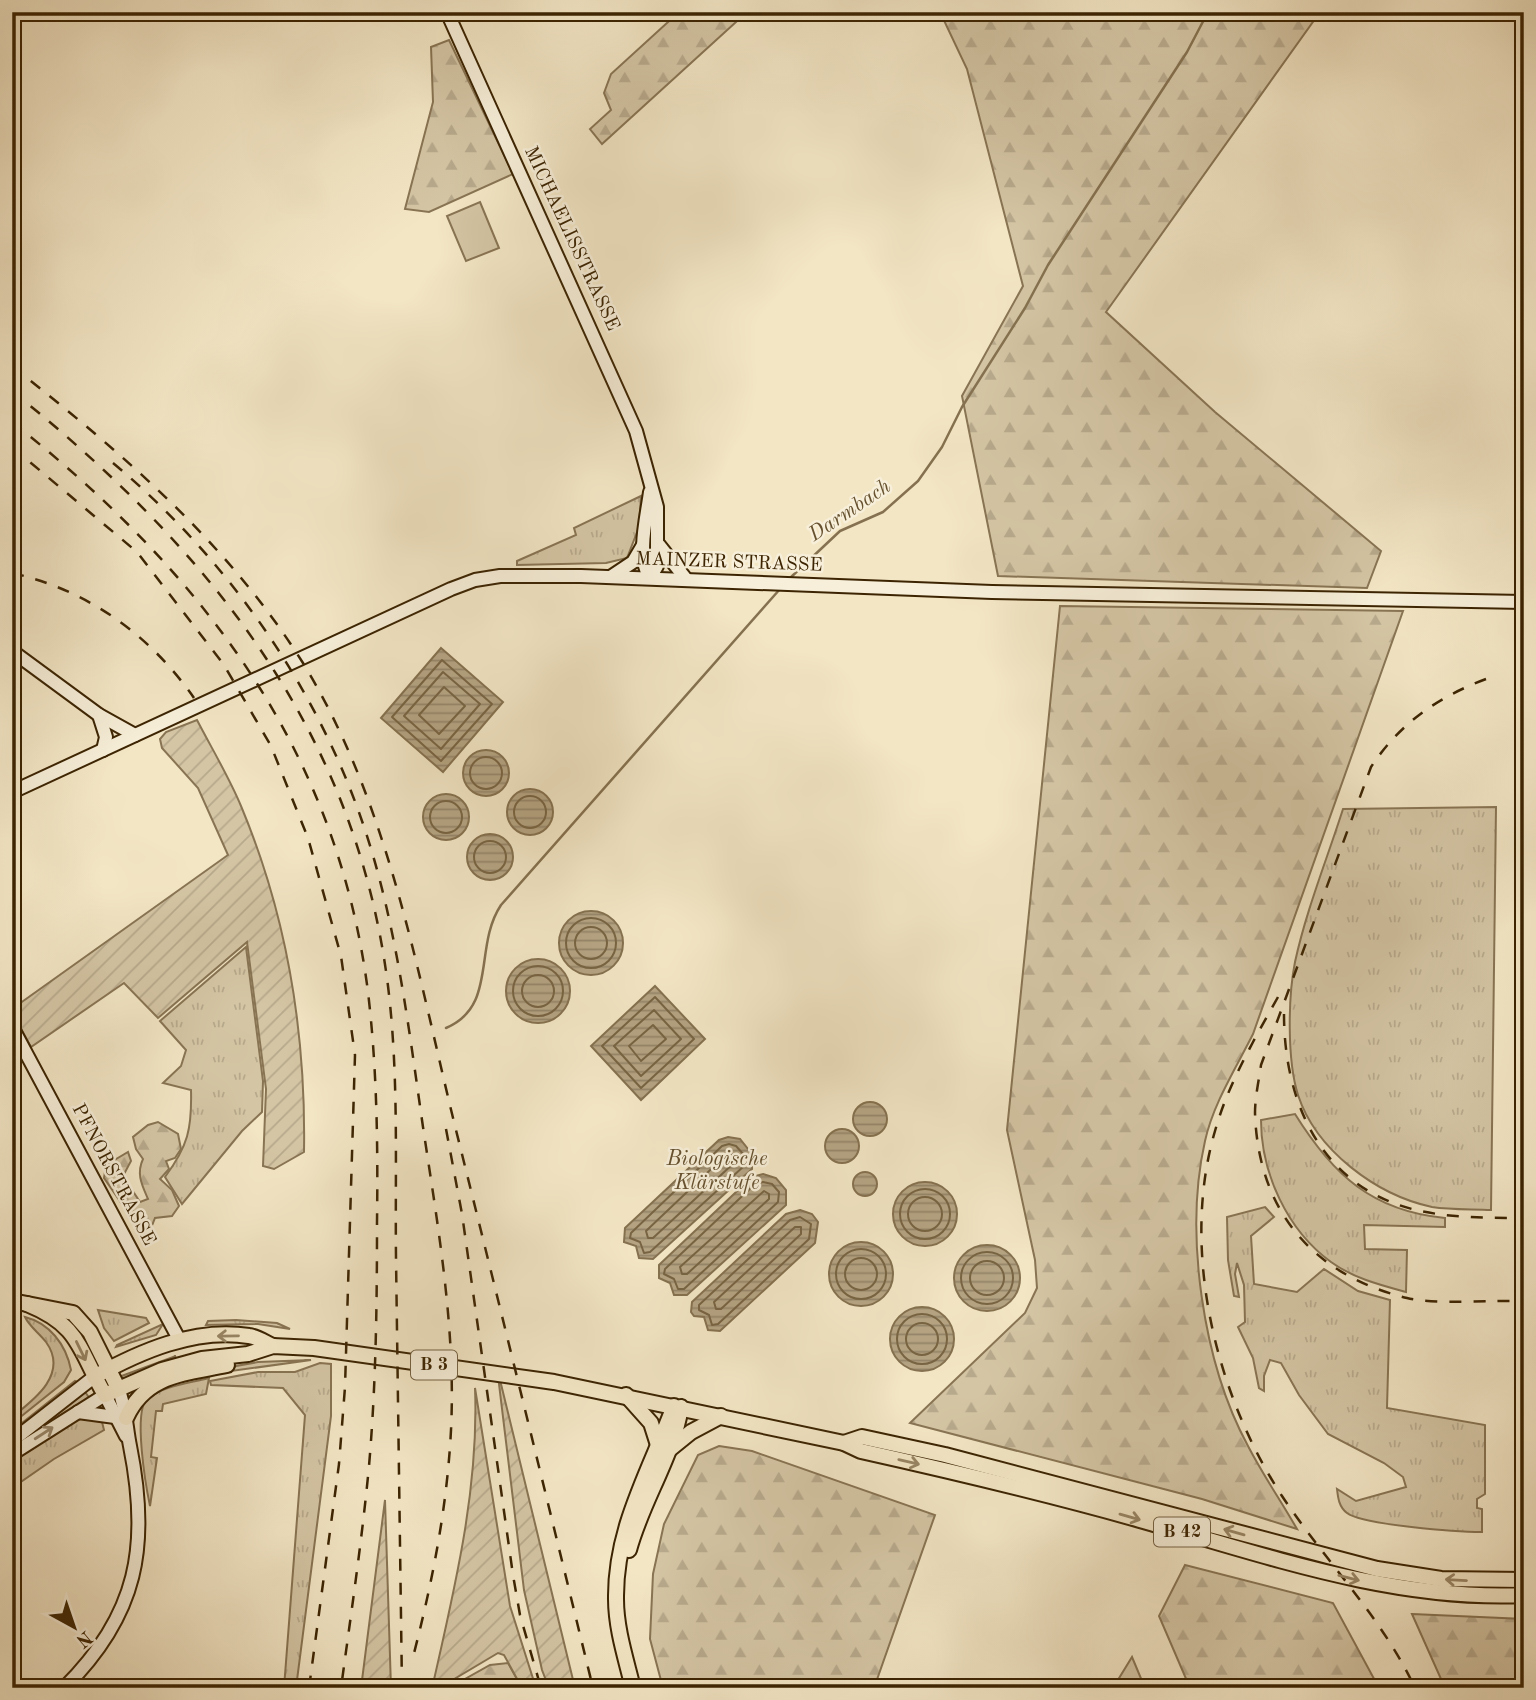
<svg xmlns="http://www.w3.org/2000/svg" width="1536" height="1700" font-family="'Old Standard TT',serif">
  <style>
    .grass { fill: url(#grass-tufts); stroke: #887453; stroke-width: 2 }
    .forest { fill: url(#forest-firs); stroke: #887453; stroke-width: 2 }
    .park { fill: #d4c5a4; stroke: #887453; stroke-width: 2 }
    .garden { fill: url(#garden-furrows); stroke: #887453; stroke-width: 2 }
    .water { fill: url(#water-rules); stroke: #85714f; stroke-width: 2 }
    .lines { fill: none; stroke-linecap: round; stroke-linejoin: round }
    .shore { stroke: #786442; stroke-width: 2 }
    .stream { stroke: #85714f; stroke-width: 2.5 }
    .secondary-casing { stroke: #3c2402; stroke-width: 16 }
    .primary-casing { stroke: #3c2402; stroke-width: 18 }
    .secondary { stroke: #f7efd9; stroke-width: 12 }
    .primary { stroke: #f3e6c5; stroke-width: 14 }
    .rail { stroke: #3c2402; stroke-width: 2.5; stroke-dasharray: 12 12; stroke-linecap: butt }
    .oneway { stroke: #988564 }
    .oneway2 { stroke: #9a8a6e }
    .labels { text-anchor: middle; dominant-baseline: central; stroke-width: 5; stroke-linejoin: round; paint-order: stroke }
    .shield { fill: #f7efd9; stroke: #746142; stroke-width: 2 }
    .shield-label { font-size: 18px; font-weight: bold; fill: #3c2402 }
    .street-label { font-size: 19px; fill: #3c2402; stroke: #f7efd9 }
    .water-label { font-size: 21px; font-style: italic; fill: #66512f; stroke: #f7efd9 }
  </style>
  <defs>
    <pattern id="grass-tufts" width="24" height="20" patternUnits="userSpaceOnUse" patternTransform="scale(1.75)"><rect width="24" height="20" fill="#d4c5a4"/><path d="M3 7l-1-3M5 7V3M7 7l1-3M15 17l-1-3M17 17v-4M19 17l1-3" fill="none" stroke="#b7a98c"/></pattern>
    <pattern id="forest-firs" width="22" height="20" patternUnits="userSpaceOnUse" patternTransform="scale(1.75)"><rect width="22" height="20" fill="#d4c5a4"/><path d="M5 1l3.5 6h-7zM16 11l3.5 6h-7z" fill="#b7a98c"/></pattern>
    <pattern id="garden-furrows" width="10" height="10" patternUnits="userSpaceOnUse" patternTransform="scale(1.75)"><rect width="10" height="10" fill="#d4c5a4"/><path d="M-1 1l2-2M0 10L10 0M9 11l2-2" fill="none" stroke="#b7a98c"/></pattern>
    <pattern id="water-rules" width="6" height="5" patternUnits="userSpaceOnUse" patternTransform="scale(1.75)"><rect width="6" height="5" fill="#b5a483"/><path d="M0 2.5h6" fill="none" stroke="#948569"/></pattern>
  </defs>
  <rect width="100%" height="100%" fill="#f3e6c5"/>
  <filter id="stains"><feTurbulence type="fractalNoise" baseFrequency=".00286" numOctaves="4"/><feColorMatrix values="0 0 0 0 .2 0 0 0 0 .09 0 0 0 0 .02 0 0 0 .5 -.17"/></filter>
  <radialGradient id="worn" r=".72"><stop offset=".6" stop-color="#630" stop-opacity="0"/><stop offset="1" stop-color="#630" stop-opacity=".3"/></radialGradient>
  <!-- grass -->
  <g class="grass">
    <path d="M641 496 639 527 627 558 606 563 517 565V561L576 535 574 528Z"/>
    <path d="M1496 807 1491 1210C1471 1209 1451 1210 1432 1207 1376 1195 1316 1150 1298 1095 1287 1060 1288 997 1295 962 1306 911 1327 859 1343 809Z"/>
    <path d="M246 947 263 1081 262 1112 242 1131 182 1204 165 1177C188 1146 192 1129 191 1090L163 1083 181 1066 186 1050 160 1021Z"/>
    <path d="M1295 1114C1333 1175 1372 1211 1445 1218V1227L1364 1225 1365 1249 1407 1250 1406 1292C1380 1285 1353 1278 1331 1262 1287 1230 1261 1173 1261 1120Z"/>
    <path d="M1265 1207 1274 1217 1251 1236 1254 1284 1297 1292 1324 1269 1358 1291 1390 1300 1387 1408 1485 1425V1494L1477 1499V1508L1482 1509V1532C1458 1532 1363 1525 1347 1513 1339 1507 1338 1498 1337 1489L1356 1501 1406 1487 1403 1477 1384 1463 1328 1434 1299 1395 1281 1363 1270 1360 1264 1376V1391L1259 1388 1253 1358 1238 1327 1245 1322 1244 1285 1237 1263 1235 1274 1239 1297 1234 1296 1228 1260 1227 1217Z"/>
    <path d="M98 1310 146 1318 149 1323 114 1341 104 1328Z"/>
    <path d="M25 1317C49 1323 66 1344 71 1370L64 1382 13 1423 12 1417C34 1400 69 1374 46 1342 40 1334 29 1326 25 1317Z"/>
    <path d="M236 1320 277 1323 290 1329 258 1324 206 1325 208 1321Z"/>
    <path d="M163 1324 156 1335 116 1347 117 1345Z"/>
    <path d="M176 1356 126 1379 119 1377Z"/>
    <path d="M311 1360 217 1373 214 1370 258 1362Z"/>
    <path d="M320 1363 331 1364V1416L296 1688H284L305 1415 283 1388 211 1385 210 1381 258 1372H295Z"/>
    <path d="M209 1378 206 1394 163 1404 162 1411H156L151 1457 157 1458 150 1506C146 1487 133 1412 147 1399 161 1386 191 1383 209 1378Z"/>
    <path d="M75 1381 77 1382 12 1435V1431Z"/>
    <path d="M83 1389 90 1399 12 1447Z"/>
    <path d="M78 1417 102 1422 104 1430 54 1459 12 1488V1460Z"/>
  </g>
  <!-- forest -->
  <g class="forest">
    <path d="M679 12H747L602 144 590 129 611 110 604 93 611 74Z"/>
    <path d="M940 12H1320L1106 312 1215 412 1381 551 1367 588 998 576 962 396 1023 286 967 69Z"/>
    <path d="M449 40 513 174 429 212 405 209 433 102 431 47Z"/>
    <path d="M1060 606 1403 611 1253 1034C1236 1068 1213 1104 1205 1141 1184 1234 1203 1363 1248 1446 1263 1475 1281 1501 1297 1529L1202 1499 910 1423 1025 1313 1037 1288 1035 1260 1007 1130Z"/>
    <path d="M158 1122 178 1134 181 1149 175 1158 166 1161 169 1169 160 1179 172 1190 179 1206 172 1216 155 1218 151 1228 143 1232 135 1221 136 1213 122 1204 104 1178 106 1165 128 1152 131 1161 123 1176 140 1202 148 1199C142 1185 136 1174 143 1159L136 1149 133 1137 148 1125Z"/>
    <path d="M719 1446 752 1451 935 1515 874 1688H663L650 1639 653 1574 664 1524 698 1455Z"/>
    <path d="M1185 1565 1333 1603 1379 1688H1190L1159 1616Z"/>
    <path d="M1412 1614 1524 1619V1688H1445Z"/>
    <path d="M1132 1657 1145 1688H1113Z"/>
    <path d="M508 1663 522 1688H449L490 1665Z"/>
  </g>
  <!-- park -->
  <path class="park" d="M480 202 499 248 466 261 447 216Z"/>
  <!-- garden -->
  <g class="garden">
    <path d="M197 720C212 749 229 777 241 806 287 916 306 1034 304 1152L274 1169 263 1166 266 1089 247 942 158 1018 124 983 31 1047 12 1012V1009L228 855 198 788 162 748 160 739 166 732Z"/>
    <path d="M499 1384H501L575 1688H549L542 1670 524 1590Z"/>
    <path d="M475 1388 510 1606 536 1688H522L504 1655 498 1653 439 1688 433 1684C455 1587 479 1488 475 1388Z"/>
    <path d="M385 1500 391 1688H361Z"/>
  </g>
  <!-- water -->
  <g class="water">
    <path d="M441 648 503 702 443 772 381 718Z"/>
    <circle cx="486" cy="773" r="23"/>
    <circle cx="530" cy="812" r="23"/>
    <circle cx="446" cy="817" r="23"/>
    <circle cx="490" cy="857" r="23"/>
    <circle cx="591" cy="943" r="32"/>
    <circle cx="538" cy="991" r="32"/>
    <path d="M655 986 705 1039 641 1100 591 1046Z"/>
    <circle cx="870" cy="1119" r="17"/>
    <circle cx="842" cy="1146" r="17"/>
    <path d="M728 1137 740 1139 752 1154V1169L653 1259 639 1258 636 1246 624 1242 625 1228 719 1140Z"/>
    <circle cx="865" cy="1184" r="12"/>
    <path d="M763 1174 776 1178 786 1190V1205L687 1295H674L670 1283 659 1278V1265L752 1177Z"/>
    <circle cx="925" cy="1214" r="32"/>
    <path d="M800 1210 812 1214 818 1222 815 1243 720 1331 708 1330 704 1317 694 1316 691 1312 692 1302 786 1214Z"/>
    <circle cx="861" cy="1274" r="32"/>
    <circle cx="987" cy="1278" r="33"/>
    <circle cx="922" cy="1339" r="32"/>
  </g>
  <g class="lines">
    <!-- shore -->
    <g class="shore">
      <path d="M442 660 492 704 441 761 392 717Z"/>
      <path d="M443 672 480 704 441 749 404 716Z"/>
      <path d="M444 687 465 706 439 734 419 715Z"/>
      <circle cx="486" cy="773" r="16"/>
      <circle cx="530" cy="812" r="16"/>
      <circle cx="446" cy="817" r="16"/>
      <circle cx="490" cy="857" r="16"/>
      <circle cx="591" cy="943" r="25"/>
      <circle cx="591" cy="943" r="16"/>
      <circle cx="538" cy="991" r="25"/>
      <circle cx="538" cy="991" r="16"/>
      <path d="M655 997 694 1039 641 1088 602 1046Z"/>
      <path d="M654 1010 681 1039 641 1076 614 1046Z"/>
      <path d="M653 1025 666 1039 641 1061 629 1046Z"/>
      <path d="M729 1144 736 1146 744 1155V1166L650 1252 644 1253 640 1242 630 1238 631 1233 722 1146Z"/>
      <path d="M727 1154H732L735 1162 653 1238H648L646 1231Z"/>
      <path d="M763 1182 772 1184 779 1192 778 1202 684 1289H678L674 1279 664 1274 665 1269 755 1184Z"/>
      <circle cx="925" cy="1214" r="25"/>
      <path d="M764 1191 769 1194V1199L687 1274H682L680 1267Z"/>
      <circle cx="925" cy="1214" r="17"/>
      <path d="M800 1217 811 1224 809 1239 718 1324 712 1325 709 1315 699 1310V1305L790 1220Z"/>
      <path d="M795 1227H801V1234L721 1309H716L714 1302Z"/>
      <circle cx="861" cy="1274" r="25"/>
      <circle cx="987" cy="1278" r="26"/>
      <circle cx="861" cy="1274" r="16"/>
      <circle cx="987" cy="1278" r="17"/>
      <circle cx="922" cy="1339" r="25"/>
      <circle cx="922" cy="1339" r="16"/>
    </g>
    <!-- stream -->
    <g class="stream">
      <path d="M789 579 840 531 883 512 918 481 942 447 962 407 1025 308 1048 265 1187 52 1208 12"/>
      <path d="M446 1028C498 1006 473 947 501 905L780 589"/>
    </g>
    <defs>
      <g id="secondary">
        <path d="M447 12 636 431 657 507V566L650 578"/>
        <path d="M659 545 686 579"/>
        <path d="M612 576 633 562 643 545"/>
        <path d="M650 578C636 557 647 516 650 492"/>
        <path d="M12 651 99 715 135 735"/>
        <path d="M99 715 106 737 103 750"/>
        <path d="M12 792 451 589 475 580 500 576H581L992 592 1524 602"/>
        <path d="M12 1027 180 1341"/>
        <path d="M78 1412 115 1417"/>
        <path d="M12 1441 94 1377"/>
        <path d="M12 1454 105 1395 126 1436"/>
        <path d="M64 1688C138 1615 150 1545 130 1446 126 1426 126 1407 118 1388"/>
      </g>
      <g id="primary">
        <path d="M12 1301 73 1313 90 1332 118 1388"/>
        <path d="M27 1304C81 1326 78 1349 105 1395L162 1370 202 1359 248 1354 273 1346 314 1348 554 1382 844 1443 861 1451C955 1472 1048 1494 1140 1520 1265 1555 1392 1601 1524 1595"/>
        <path d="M94 1377C139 1352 195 1327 249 1336 257 1337 266 1343 273 1346"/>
        <path d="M626 1395 651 1423 658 1445"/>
        <path d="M126 1418C146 1374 185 1374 227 1365"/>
        <path d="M844 1443 862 1437 945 1455 1377 1569 1441 1579 1524 1580"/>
        <path d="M670 1449 691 1432 721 1416"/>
        <path d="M629 1550C642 1501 673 1457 681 1407"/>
        <path d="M633 1688C626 1659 616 1629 616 1599 615 1528 650 1470 674 1406"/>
      </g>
    </defs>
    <!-- secondary casing -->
    <use href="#secondary" class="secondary-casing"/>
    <!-- primary casing -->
    <use href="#primary" class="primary-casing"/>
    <!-- secondary -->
    <use href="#secondary" class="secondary"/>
    <!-- primary -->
    <use href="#primary" class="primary"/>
    <!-- rail -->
    <g class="rail">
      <path d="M12 366C123 454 227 542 303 663 388 802 416 966 454 1122 501 1311 547 1499 593 1688"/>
      <path d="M12 391C208 548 356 730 388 986 399 1076 395 1168 396 1258 398 1401 400 1545 402 1688"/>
      <path d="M12 422C200 570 337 748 368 992 377 1068 378 1146 377 1222 377 1304 376 1385 369 1466 362 1540 351 1614 341 1688"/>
      <path d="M12 447 137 552 224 665 271 746 308 838 341 956 355 1055 345 1387 339 1464 309 1688"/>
      <path d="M113 463C235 565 330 705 374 859 399 946 410 1037 423 1127 438 1227 456 1329 451 1430 447 1509 432 1584 412 1661"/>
      <path d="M12 573C88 590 150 635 194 698"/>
      <path d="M1486 679C1438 697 1400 723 1371 767L1261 1065C1259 1080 1255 1097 1255 1113 1258 1210 1312 1275 1407 1298 1434 1305 1493 1300 1524 1301"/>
      <path d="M1278 997C1254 1040 1228 1084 1215 1131 1180 1250 1216 1395 1282 1496 1325 1561 1382 1617 1415 1688"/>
      <path d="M1284 1014C1284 1101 1320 1185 1412 1209 1447 1218 1487 1218 1524 1218"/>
      <path d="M446 1129 462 1214 513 1575 520 1615 541 1688"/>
    </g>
  </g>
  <!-- one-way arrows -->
  <defs><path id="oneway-shaft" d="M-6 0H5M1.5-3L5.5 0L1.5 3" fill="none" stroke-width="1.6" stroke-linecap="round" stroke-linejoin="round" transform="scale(1.75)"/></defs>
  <g class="oneway">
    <use href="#oneway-shaft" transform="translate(228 1336) rotate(179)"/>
    <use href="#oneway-shaft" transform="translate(81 1351) rotate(64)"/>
    <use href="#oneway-shaft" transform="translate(909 1462) rotate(13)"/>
    <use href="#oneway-shaft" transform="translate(1130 1517) rotate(16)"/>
    <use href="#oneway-shaft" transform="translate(1234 1532) rotate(-164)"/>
    <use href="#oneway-shaft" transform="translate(1349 1578) rotate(14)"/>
    <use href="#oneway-shaft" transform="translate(1456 1580) rotate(-177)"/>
  </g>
  <use class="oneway2" href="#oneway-shaft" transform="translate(44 1433) rotate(-33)"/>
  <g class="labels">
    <!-- shield labels -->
    <g class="shield">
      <rect x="411" y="1350.5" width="46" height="29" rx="5"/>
      <rect x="1154" y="1517.5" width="56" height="29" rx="5"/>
    </g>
    <g class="shield-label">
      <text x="434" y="1365">B 3</text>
      <text x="1182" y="1532">B 42</text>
    </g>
    <!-- street labels -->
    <g class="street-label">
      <text transform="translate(571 239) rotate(65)">MICHAELISSTRASSE</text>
      <text transform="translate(729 563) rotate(2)">MAINZER STRASSE</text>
      <text transform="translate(113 1175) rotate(62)">PFNORSTRASSE</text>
    </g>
    <!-- water labels -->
    <g class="water-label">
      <text transform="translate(850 511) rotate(-34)">Darmbach</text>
      <text x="717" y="1159">Biologische<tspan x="717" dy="24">Klärstufe</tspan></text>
    </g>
  </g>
  <!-- margin -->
  <rect width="1536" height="1700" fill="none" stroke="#f3e6c5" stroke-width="42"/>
  <rect x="14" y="14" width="1508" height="1672" fill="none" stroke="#3c2402" stroke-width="3.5"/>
  <rect x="21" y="21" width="1494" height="1658" fill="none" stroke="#3c2402" stroke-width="2"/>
  <!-- north arrow -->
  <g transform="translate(74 1627) rotate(140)" stroke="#f7efd9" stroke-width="5" paint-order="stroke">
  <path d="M0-5L12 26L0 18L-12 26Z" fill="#3c2402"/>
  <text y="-10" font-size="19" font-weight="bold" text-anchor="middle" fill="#3c2402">N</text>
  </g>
  <rect width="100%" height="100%" filter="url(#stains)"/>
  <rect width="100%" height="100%" fill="url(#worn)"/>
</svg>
